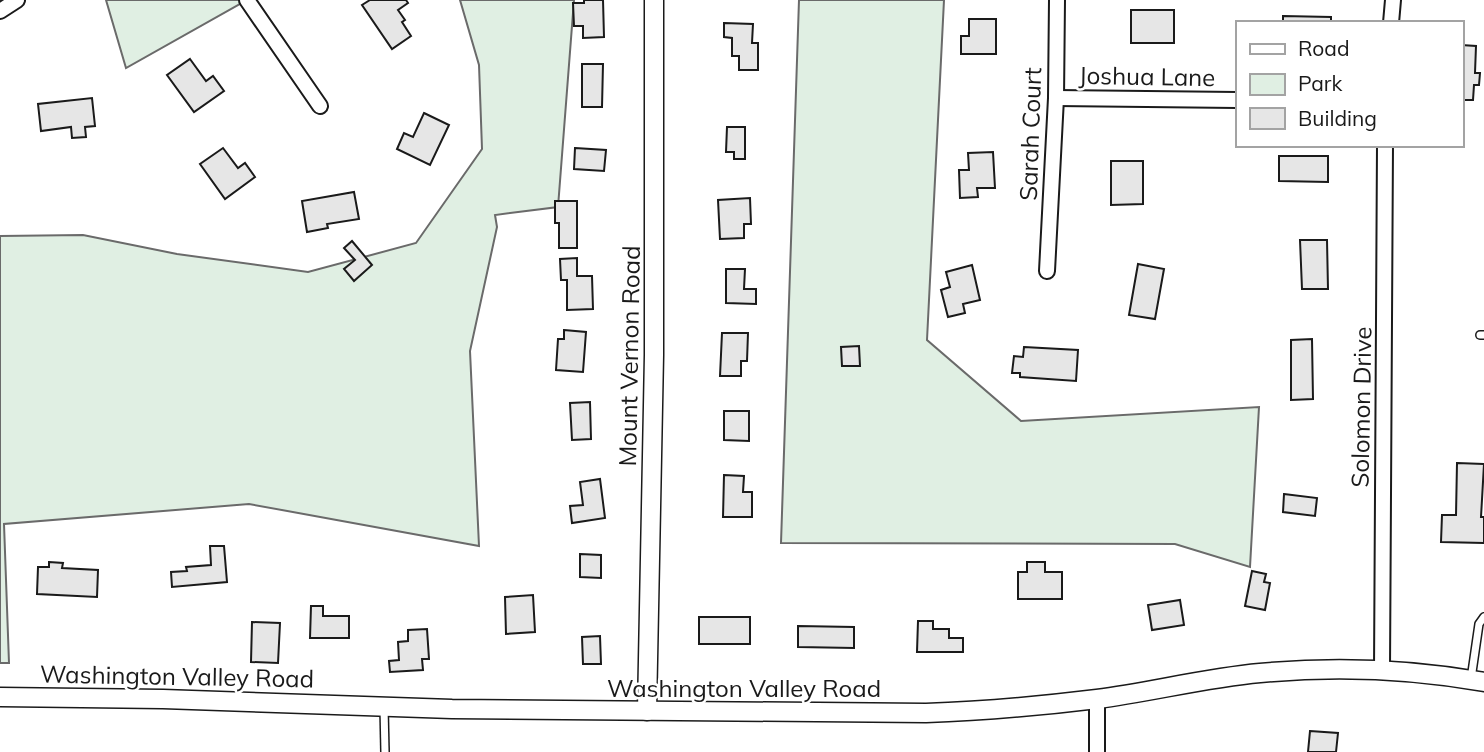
<svg xmlns="http://www.w3.org/2000/svg" width="1484" height="752" font-family="Mulish,sans-serif">
  <style>
    .green { fill: #e0efe3; stroke: #6a6a6a; stroke-width: 2 }
    .building { fill: #e6e6e6; stroke: #1a1a1a; stroke-width: 2 }
    .lines { fill: none; stroke-linecap: round; stroke-linejoin: round }
    .service-casing { stroke: #1a1a1a; stroke-width: 10 }
    .minor-casing { stroke: #1a1a1a; stroke-width: 18 }
    .tertiary-casing { stroke: #1a1a1a; stroke-width: 21 }
    .service { stroke: #fff; stroke-width: 7 }
    .minor { stroke: #fff; stroke-width: 14 }
    .tertiary { stroke: #fff; stroke-width: 18 }
    .labels { text-anchor: middle; dominant-baseline: central; stroke-width: 5; stroke-linejoin: round; paint-order: stroke }
    .street-label { font-size: 24px; fill: #1a1a1a; stroke: #fff }
  </style>
  <rect width="100%" height="100%" fill="#fff"/>
  <!-- green -->
  <g class="green">
    <path d="M106 0H247L126 68Z"/>
    <path d="M460 0H574L558 207 495 215 497 227 470 351 479 546 249 504 4 524 9 663H0V236L83 235 177 254 308 272 416 243 482 149 479 65Z"/>
    <path d="M799 0H944L927 340 1021 421 1259 407 1250 567 1175 544 781 543Z"/>
  </g>
  <!-- building -->
  <g class="building">
    <path d="M370 0H406L408 3 398 10 405 20 402 22 411 36 392 49 362 5Z"/>
    <path d="M584 0H603L604 37 583 38V26H574L573 3H584Z"/>
    <rect x="1131" y="10" width="43" height="33"/>
    <path d="M1283 16 1331 17V23H1283Z"/>
    <path d="M969 19H996V54H961V36H969Z"/>
    <path d="M724 23 753 24 752 43H758V70H739V56H732V38L724 37Z"/>
    <path d="M1461 45 1476 46 1475 73H1480L1479 85H1474L1473 100H1461Z"/>
    <path d="M190 59 206 81 213 76 224 91 194 112 167 75Z"/>
    <path d="M582 64H603L602 107H582Z"/>
    <path d="M92 98 95 126 85 127 86 137 72 138 71 127 41 131 38 104Z"/>
    <path d="M424 113 449 125 430 165 397 149 404 133 413 137Z"/>
    <path d="M727 127H745V159H734V152H726Z"/>
    <path d="M223 148 238 168 245 163 255 177 225 199 200 164Z"/>
    <path d="M575 148 606 150 604 171 574 169Z"/>
    <path d="M993 152 995 188H977L978 197 960 198 959 170H969L968 153Z"/>
    <path d="M1279 156H1328V182L1279 181Z"/>
    <path d="M1111 161H1143V204L1111 205Z"/>
    <path d="M354 192 359 219 327 224 328 228 307 232 302 201Z"/>
    <path d="M750 198 751 224H744V238L720 239 718 200Z"/>
    <path d="M555 201H577V248H559V223H555Z"/>
    <path d="M1300 240H1327L1328 289H1302Z"/>
    <path d="M352 241 372 265 354 281 344 269 355 260 344 248Z"/>
    <path d="M577 258V276H592L593 309 567 310V280H561L560 259Z"/>
    <path d="M1138 264 1164 269 1155 319 1129 315Z"/>
    <path d="M972 265 980 300 963 304 965 313 948 317 941 290 950 287 946 272Z"/>
    <path d="M726 269H745L744 289H756V304L726 303Z"/>
    <path d="M564 330 586 332 583 372 556 370 558 339H564Z"/>
    <path d="M722 333H748L747 361H741V376H720Z"/>
    <path d="M1312 339 1313 399 1291 400V340Z"/>
    <path d="M859 346 860 366H842L841 347Z"/>
    <path d="M1024 347 1078 350 1076 381 1020 377V373H1012L1014 356 1023 357Z"/>
    <path d="M590 402 591 439 572 440 570 403Z"/>
    <path d="M724 411H749V441L724 440Z"/>
    <path d="M1457 463 1484 464 1481 517H1484V543L1441 542 1442 515H1456Z"/>
    <path d="M724 475 744 476 743 492H752V517H723Z"/>
    <path d="M600 479 605 518 572 523 570 506 583 505 580 482Z"/>
    <path d="M1284 494 1317 498 1315 516 1283 512Z"/>
    <path d="M210 546H224L227 582 172 587 171 572 187 571 186 567 211 565Z"/>
    <path d="M580 554 601 555V578L580 577Z"/>
    <path d="M49 562 63 563 62 568 98 570 97 597 37 594 38 567H49Z"/>
    <path d="M1027 562H1045V572H1062V599H1018V572H1027Z"/>
    <path d="M1252 571 1266 574 1264 582 1270 583 1265 610 1245 606Z"/>
    <path d="M533 595 535 632 506 634 505 597Z"/>
    <path d="M1180 600 1184 625 1152 630 1148 605Z"/>
    <path d="M311 606H323V616H349V638H310Z"/>
    <rect x="699" y="617" width="51" height="27"/>
    <path d="M918 621H933V629H949V638H963V652H917Z"/>
    <path d="M252 622 280 623 278 663 251 662Z"/>
    <path d="M798 626 854 627V648L798 647Z"/>
    <path d="M427 629 429 659H422L423 670 390 672 389 661 399 660 398 642 408 641V630Z"/>
    <path d="M600 636 601 664H583L582 637Z"/>
    <path d="M1310 731 1338 733 1336 752H1308Z"/>
  </g>
  <g class="lines">
    <defs>
      <g id="service">
        <path d="M1480 335H1484"/>
        <path d="M1471 679 1479 624 1484 617"/>
        <path d="M384 707 385 752"/>
      </g>
      <g id="minor">
        <path d="M247 0 320 106"/>
        <path d="M0 11 17 0"/>
        <path d="M1391 23 1393 0"/>
        <path d="M1056 98 1237 100"/>
        <path d="M1047 271 1056 98 1057 0"/>
        <path d="M1382 670 1385 145"/>
        <path d="M1097 699V752"/>
      </g>
      <g id="tertiary">
        <path d="M0 697 163 699 452 709 926 713C983 711 1040 706 1097 699 1151 692 1205 678 1260 673 1335 666 1411 669 1484 682"/>
        <path d="M647 711 654 355V0"/>
      </g>
    </defs>
    <!-- service casing -->
    <use href="#service" class="service-casing"/>
    <!-- minor casing -->
    <use href="#minor" class="minor-casing"/>
    <!-- tertiary casing -->
    <use href="#tertiary" class="tertiary-casing"/>
    <!-- service -->
    <use href="#service" class="service"/>
    <!-- minor -->
    <use href="#minor" class="minor"/>
    <!-- tertiary -->
    <use href="#tertiary" class="tertiary"/>
  </g>
  <g class="labels">
    <!-- street labels -->
    <g class="street-label">
      <text transform="translate(1147 76) rotate(1)">Joshua Lane</text>
      <text transform="translate(1030 134) rotate(-88)">Sarah Court</text>
      <text transform="translate(629 356) rotate(-89)">Mount Vernon Road</text>
      <text transform="translate(1361 407) rotate(-89)">Solomon Drive</text>
      <text transform="translate(177 676) rotate(1)">Washington Valley Road</text>
      <text x="744" y="688">Washington Valley Road</text>
    </g>
  </g>
  <!-- legend -->
  <rect x="1236" y="21" width="228" height="126" fill="#ffffff" stroke="#a3a3a3" stroke-width="2"/>
  <rect x="1250" y="44" width="35" height="10" fill="#ffffff" stroke="#a3a3a3" stroke-width="2"/>
  <text x="1298" y="56" font-size="21" fill="#1a1a1a">Road</text>
  <rect x="1250" y="74" width="35" height="21" fill="#e0efe3" stroke="#a3a3a3" stroke-width="2"/>
  <text x="1298" y="91" font-size="21" fill="#1a1a1a">Park</text>
  <rect x="1250" y="108" width="35" height="21" fill="#e6e6e6" stroke="#a3a3a3" stroke-width="2"/>
  <text x="1298" y="126" font-size="21" fill="#1a1a1a">Building</text>
</svg>
